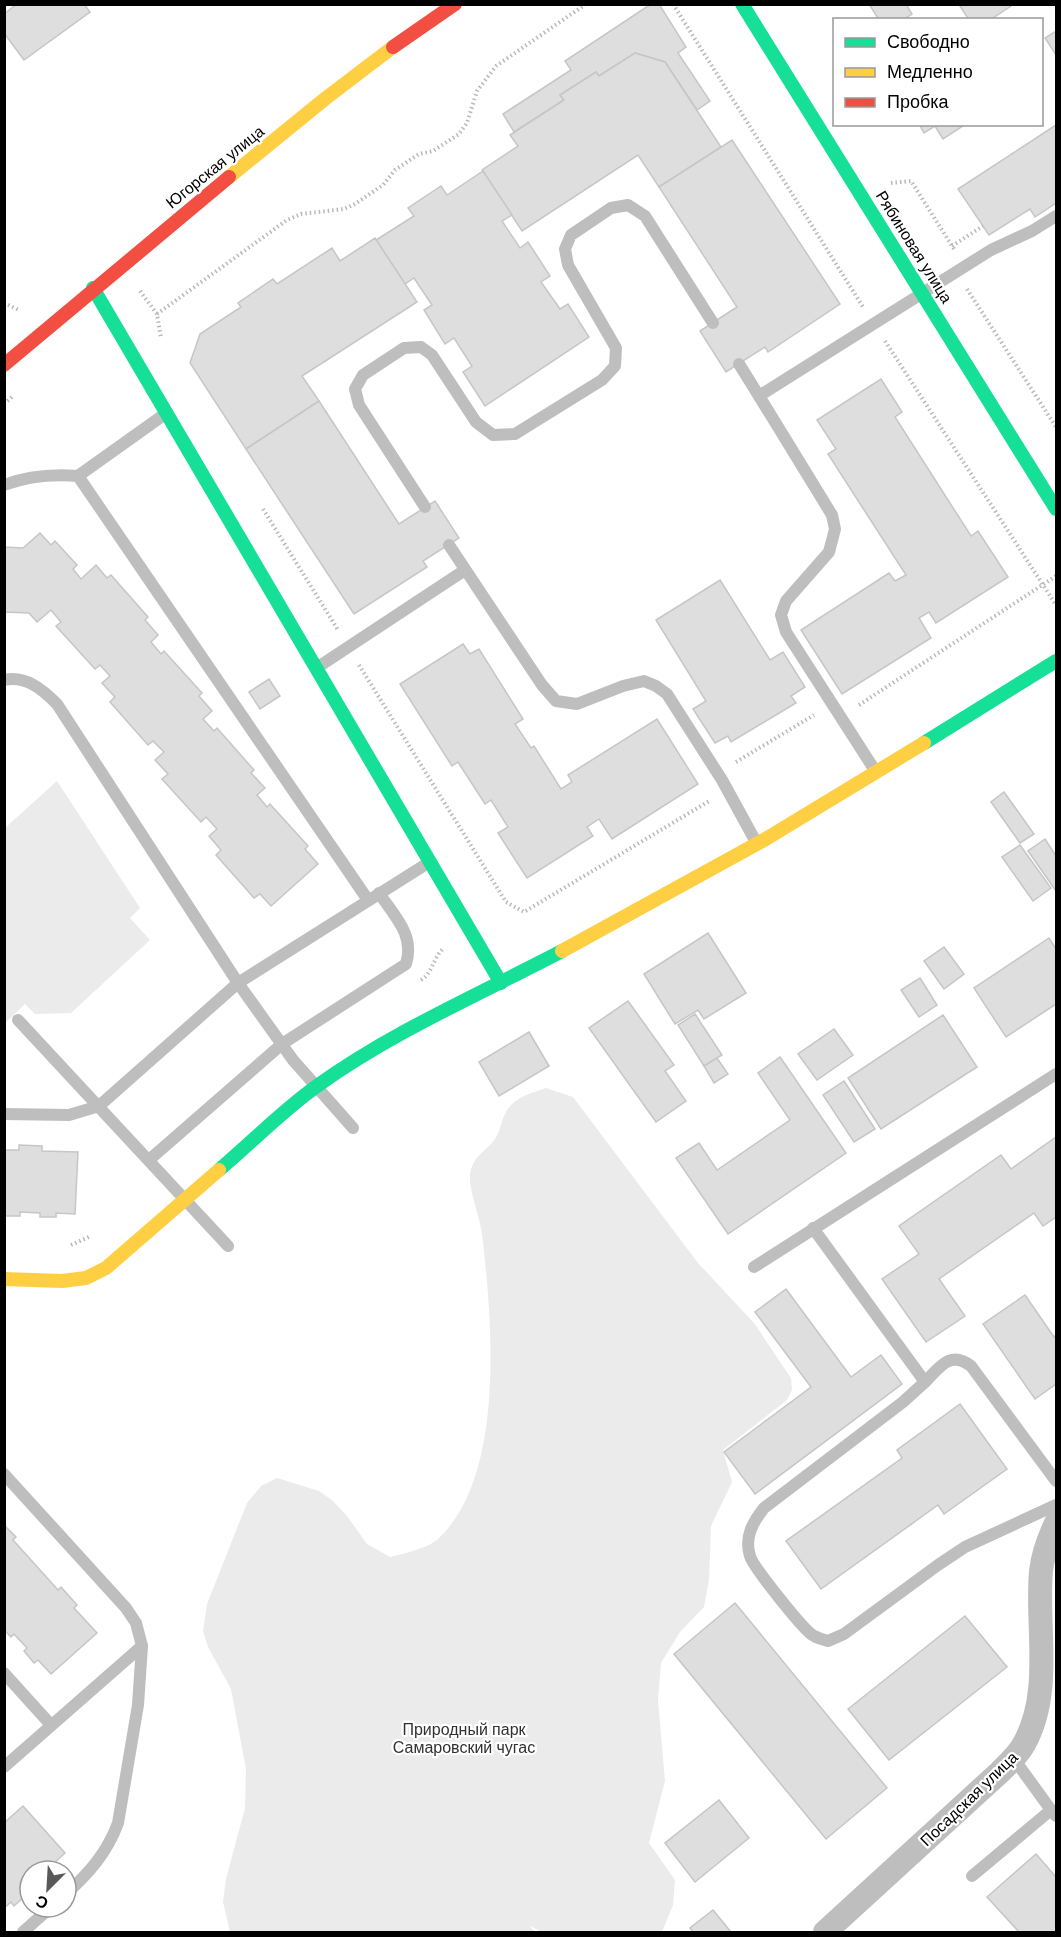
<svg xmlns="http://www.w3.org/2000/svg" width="1061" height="1937" font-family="'DM Sans',sans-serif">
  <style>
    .green { fill: #ebebeb }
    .building { fill: #dedede; stroke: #c6c6c6; stroke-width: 1.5 }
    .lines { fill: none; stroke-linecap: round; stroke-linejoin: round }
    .path { stroke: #b9b9b9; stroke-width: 4; stroke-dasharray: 1.5 3; stroke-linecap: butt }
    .lane { stroke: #bebebe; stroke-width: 12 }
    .street { stroke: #bebebe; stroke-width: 24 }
    .fast { stroke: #16e098; stroke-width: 14 }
    .slow { stroke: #ffcf43; stroke-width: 14 }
    .jam { stroke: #f24e42; stroke-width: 14 }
    .labels { text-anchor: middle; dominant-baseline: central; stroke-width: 4.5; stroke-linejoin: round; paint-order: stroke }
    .street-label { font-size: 16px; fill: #000; stroke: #fff }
    .park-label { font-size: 16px; fill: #313131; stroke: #fff }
  </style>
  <rect width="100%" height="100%" fill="#fff"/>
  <!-- green -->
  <g class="green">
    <path d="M57 781 140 908 130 918 150 940 71 1013 35 1014 25 1004 5 1023V828Z"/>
    <path d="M546 1088 573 1097 698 1263 754 1323 791 1378 792 1390 787 1400 723 1450 732 1482 711 1526 709 1580 704 1607 680 1632 661 1663 658 1700 665 1781 649 1843 675 1880 673 1905 662 1932H541L529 1925 535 1932H230L223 1902 226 1879 245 1808 246 1769 231 1689 208 1647 203 1631 207 1604 247 1503 261 1486 277 1478 319 1491 333 1501 347 1516 367 1544 390 1557C405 1553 428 1549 440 1537 506 1473 492 1318 482 1234 480 1217 469 1190 470 1176 472 1155 485 1153 495 1139 500 1132 501 1122 505 1114 512 1098 531 1093 546 1088Z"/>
  </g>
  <!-- building -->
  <g class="building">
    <path d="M17 4H84L90 12 24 60 4 33V14Z"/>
    <path d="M651 4H659L686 47 678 53 710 101 697 110 665 62 635 53 599 76 596 72 560 95 564 100 514 132 503 114 571 70 565 61Z"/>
    <path d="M869 4H906L912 14 903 20H879Z"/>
    <path d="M962 4H1014L990 20H969L960 6Z"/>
    <path d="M1056 31V55L1045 38Z"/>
    <path d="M635 53 665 62 721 147 659 187 638 155 522 231 482 170 518 146 510 135 564 100 560 95 596 72 599 76Z"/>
    <path d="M919 124H966L943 139 935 126 924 133Z"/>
    <path d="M1056 125V203L1035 217 1030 209 989 235 958 189Z"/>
    <path d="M732 140 840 304 768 352 765 347 726 372 700 331 737 307 659 187Z"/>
    <path d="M483 171 512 215 502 221 520 248 528 242 550 276 541 282 560 309 568 304 589 337 485 406 463 372 472 366 454 338 445 344 424 310 432 305 414 278 405 284 376 240 414 216 408 208 441 186 447 195Z"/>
    <path d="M375 238 417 302 302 376 319 401 246 449 190 363 200 334 241 307 238 303 273 279 277 284 332 248 340 261Z"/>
    <path d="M881 379 902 412 895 417 971 536 978 531 1008 577 936 623 929 612 919 618 931 638 842 694 801 630 889 573 895 581 906 575 828 454 836 449 817 420Z"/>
    <path d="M319 401 399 524 435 501 459 538 423 561 427 567 354 614 246 449Z"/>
    <path d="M40 533 51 545 55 541 77 565 73 569 81 579 96 565 107 578 111 575 148 617 145 620 158 635 151 642 161 654 164 651 202 693 199 696 212 711 203 719 214 731 217 728 254 770 251 773 265 788 257 795 267 807 270 804 308 846 305 849 318 864 271 906 260 894 254 898 216 855 221 850 209 836 217 829 206 817 201 822 162 779 168 774 155 760 164 752 153 741 148 745 110 702 115 697 102 683 110 676 100 665 95 669 56 626 61 622 51 610 37 622 29 613 4 612V547L23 548Z"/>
    <path d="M720 580 770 660 783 652 805 687 791 696 796 703 731 742 728 736 715 743 693 709 706 701 656 620Z"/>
    <path d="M463 644 470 654 479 649 523 719 515 724 531 748 534 746 561 789 572 782 568 775 657 719 698 784 612 839 599 819 587 827 593 836 527 878 498 833 508 827 491 800 485 804 458 762 452 766 400 684Z"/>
    <path d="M269 679 280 696 260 709 249 692Z"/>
    <path d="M1004 792 1034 834 1020 843 991 802Z"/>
    <path d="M1045 839 1056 856V891L1028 851Z"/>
    <path d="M1020 845 1051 888 1033 901 1002 857Z"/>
    <path d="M708 933 746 993 704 1019 698 1010 675 1024 644 974Z"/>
    <path d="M1049 938 1056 949V1004L1006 1037 974 988Z"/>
    <path d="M944 947 964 974 944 989 924 961Z"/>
    <path d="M920 978 937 1005 919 1017 901 990Z"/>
    <path d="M628 1001 674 1065 665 1071 686 1101 656 1122 589 1028Z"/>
    <path d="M695 1014 722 1055 704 1066 678 1025Z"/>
    <path d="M943 1015 977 1067 881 1129 848 1078Z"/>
    <path d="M834 1029 853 1055 817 1080 798 1054Z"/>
    <path d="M529 1032 549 1066 499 1096 479 1062Z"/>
    <path d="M780 1057 846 1153 728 1234 676 1158 699 1143 717 1170 790 1120 758 1073Z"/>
    <path d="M717 1058 728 1074 714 1083 704 1066Z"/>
    <path d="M844 1081 875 1129 854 1142 823 1095Z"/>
    <path d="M1056 1137V1217L1043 1226 1034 1213 939 1279 965 1316 926 1342 882 1279 919 1254 899 1226 1001 1155 1011 1169Z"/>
    <path d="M19 1145 42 1146V1151L78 1152 75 1214 56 1213V1217H40V1213L20 1212V1216H4V1150H19Z"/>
    <path d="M786 1289 851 1377 881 1355 902 1384 755 1494 724 1452 811 1387 755 1312Z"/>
    <path d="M1025 1295 1054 1337 1056 1335V1384L1035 1399 983 1324Z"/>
    <path d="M960 1404 1007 1469 944 1514 938 1505 821 1589 786 1541 902 1458 897 1450Z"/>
    <path d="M4 1525 16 1537 13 1540 58 1590 61 1587 77 1605 74 1608 97 1633 51 1674 38 1660 34 1663 24 1651 27 1648 14 1634 11 1637 4 1630Z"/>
    <path d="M735 1603 887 1788 826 1839 674 1654Z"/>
    <path d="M965 1616 1007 1667 889 1760 848 1709Z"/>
    <path d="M719 1800 749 1838 695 1882 665 1843Z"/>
    <path d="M23 1806 65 1853 51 1866 54 1869 52 1871H30V1885L24 1890 27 1894 14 1906 11 1902 4 1908V1823Z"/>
    <path d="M1036 1854 1056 1877V1931L1055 1932H1019L987 1897Z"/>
    <path d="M713 1910 731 1932H693L690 1928Z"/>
  </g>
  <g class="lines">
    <!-- path -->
    <g class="path">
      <path d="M673 4 863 307"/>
      <path d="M891 183 911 181 954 249"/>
      <path d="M952 246 983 226"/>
      <path d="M967 289 1056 427"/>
      <path d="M140 291 157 314 161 338"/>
      <path d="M4 303 19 310"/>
      <path d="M157 314 287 220 301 214 344 209 355 204 383 185 395 170 419 154 433 151 459 134 467 123 477 91 496 66 586 4"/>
      <path d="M885 341 1056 605"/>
      <path d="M4 404 13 396"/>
      <path d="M263 509 338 630"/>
      <path d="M359 665 506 902 524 912 711 800"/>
      <path d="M859 705 1056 576"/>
      <path d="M736 762 814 715"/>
      <path d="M421 980C433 973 433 957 444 948"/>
      <path d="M71 1245 91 1236"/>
    </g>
    <!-- lane -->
    <g class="lane">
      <path d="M739 364 759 396"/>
      <path d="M78 476 165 414"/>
      <path d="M4 485C28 476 53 474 78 476L368 900"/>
      <path d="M425 507 359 405 355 389 363 375 404 348 421 347 432 355 476 422 493 435 515 434 602 380 615 366 616 348 568 265 565 249 571 235 611 208 628 205 645 216 713 323"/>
      <path d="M449 545 542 685 556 701 577 704 623 686 644 681 656 686 667 694 722 780 756 842"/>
      <path d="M318 667 465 570"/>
      <path d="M4 680C26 675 43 690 57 704L238 983 293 1060 353 1128"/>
      <path d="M876 772 786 632 781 615 786 601 829 552 835 529 832 515 759 396 991 250 1032 231 1056 216"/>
      <path d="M18 1020 228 1246"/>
      <path d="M4 1114 69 1115 99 1106 238 983 428 863"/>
      <path d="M149 1160 282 1044 406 964C415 935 395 917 379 893"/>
      <path d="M813 1228 925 1382C940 1367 950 1350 971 1366L1056 1481"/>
      <path d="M754 1267 1056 1074"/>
      <path d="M925 1382 903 1402 764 1508C753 1522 744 1537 750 1556 753 1567 800 1625 811 1634 816 1638 822 1639 828 1641L844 1634 938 1565 965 1547 1056 1505"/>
      <path d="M4 1474 126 1608 136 1623 142 1646 138 1705 118 1823C107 1853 89 1873 66 1894"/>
      <path d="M4 1673 51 1725"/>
      <path d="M1014 1759 1051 1810"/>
      <path d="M4 1767 142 1646"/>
      <path d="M972 1876 1051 1810 1056 1816"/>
      <path d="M23 1932 51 1907"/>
    </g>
    <!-- street -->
    <path class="street" d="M825 1932 1000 1772C1009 1763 1018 1755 1024 1744 1053 1692 1036 1627 1041 1571 1043 1553 1049 1538 1056 1523"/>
    <!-- fast -->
    <g class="fast">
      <path d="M742 4 1056 509"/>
      <path d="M93 288 501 983"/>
      <path d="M924 743 1056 661"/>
      <path d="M219 1170C251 1143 283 1110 317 1086 392 1032 480 994 562 951"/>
    </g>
    <!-- slow -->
    <g class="slow">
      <path d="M229 177 326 98 393 47"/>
      <path d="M562 951 764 840 924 743"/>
      <path d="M4 1279 62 1281 86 1278 106 1268 219 1170"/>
    </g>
    <!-- jam -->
    <g class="jam">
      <path d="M393 47 455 4"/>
      <path d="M4 365 229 177"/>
    </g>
  </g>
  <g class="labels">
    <!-- street labels -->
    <g class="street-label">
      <text transform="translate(215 167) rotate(-39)">Югорская улица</text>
      <text transform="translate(914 247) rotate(58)">Рябиновая улица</text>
      <text transform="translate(969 1799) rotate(-44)">Посадская улица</text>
    </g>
    <!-- park labels -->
    <g class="park-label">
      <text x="464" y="1729">Природный парк<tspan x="464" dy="18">Самаровский чугас</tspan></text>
    </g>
  </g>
  <!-- border -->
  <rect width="1061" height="1937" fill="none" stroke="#000000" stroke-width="12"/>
  <!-- legend -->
  <rect x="833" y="18" width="210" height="108" fill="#ffffff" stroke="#999999" stroke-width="1.5"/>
  <rect x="845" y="38" width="30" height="9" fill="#16e098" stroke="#999999" stroke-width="1.5"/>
  <text x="887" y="48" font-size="18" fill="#000000">Свободно</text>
  <rect x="845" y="68" width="30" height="9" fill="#ffcf43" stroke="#999999" stroke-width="1.5"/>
  <text x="887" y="78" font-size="18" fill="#000000">Медленно</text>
  <rect x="845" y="98" width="30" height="9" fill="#f24e42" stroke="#999999" stroke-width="1.5"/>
  <text x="887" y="108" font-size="18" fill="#000000">Пробка</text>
  <!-- north arrow -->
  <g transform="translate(48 1889) rotate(204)"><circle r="28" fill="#ffffff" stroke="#999999" stroke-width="1.5"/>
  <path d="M0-4.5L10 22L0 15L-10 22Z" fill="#595959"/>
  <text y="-9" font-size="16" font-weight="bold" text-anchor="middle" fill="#000000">С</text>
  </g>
</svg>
